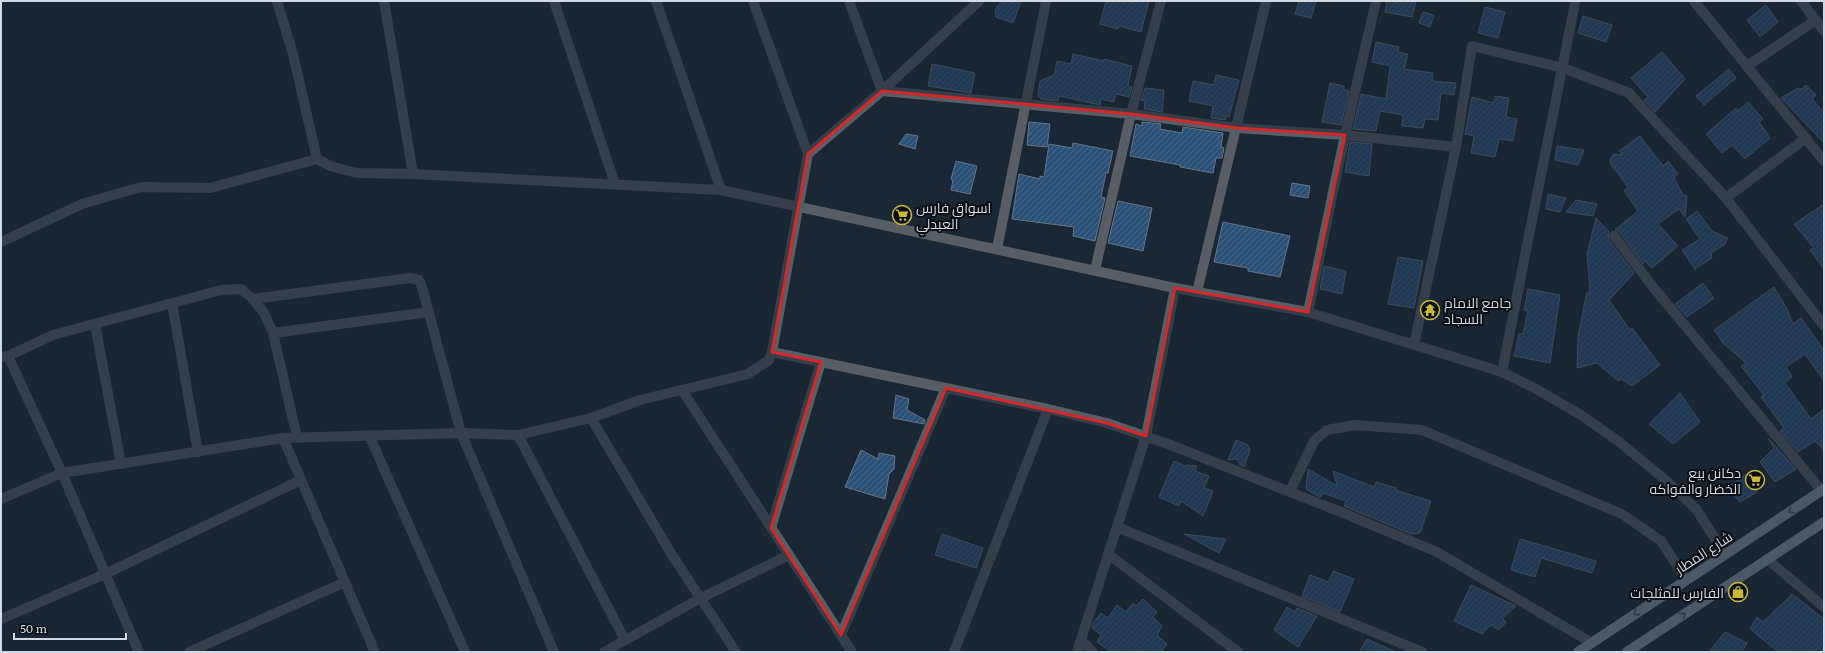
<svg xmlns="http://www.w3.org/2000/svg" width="1825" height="653" font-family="Literata,Cairo,serif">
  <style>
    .building { fill: url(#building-hatch); stroke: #647484 }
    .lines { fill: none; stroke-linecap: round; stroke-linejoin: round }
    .minor { stroke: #575e65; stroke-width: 10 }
    .tertiary { stroke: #575e65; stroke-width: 10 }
    .primary { stroke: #8896a4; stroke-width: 10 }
    .oneway { stroke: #49525c }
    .marked { fill: none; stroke: #d62828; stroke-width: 3; stroke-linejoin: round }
    .labels { text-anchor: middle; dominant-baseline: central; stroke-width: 4; stroke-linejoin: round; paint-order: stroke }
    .poi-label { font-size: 14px; fill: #d2dbe4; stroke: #0a0f15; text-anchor: start }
    .street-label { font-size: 14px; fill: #d2dbe4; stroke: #0a0f15 }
  </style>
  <defs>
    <pattern id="building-hatch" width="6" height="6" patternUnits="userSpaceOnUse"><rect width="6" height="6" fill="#2b5176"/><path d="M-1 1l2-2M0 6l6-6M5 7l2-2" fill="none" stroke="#496989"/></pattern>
  </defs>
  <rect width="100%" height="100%" fill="#1a2734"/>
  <!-- building -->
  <g class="building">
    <path d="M1002 1H1021L1013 23 996 17 995 9Z"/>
    <path d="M1106 1H1149L1141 32 1119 26 1118 29 1100 24Z"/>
    <path d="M1299 1H1316L1311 18 1295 14Z"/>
    <path d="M1387 1H1416L1412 17 1385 12Z"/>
    <path d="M1766 5 1778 22 1760 37 1747 20Z"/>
    <path d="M1485 7 1505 12 1498 38 1478 33Z"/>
    <path d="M1423 12 1434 15 1430 27 1419 23Z"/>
    <path d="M1583 16 1612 25 1606 42 1578 33Z"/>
    <path d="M1376 42 1399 47 1398 52 1408 54 1404 69 1433 73 1432 81 1456 83 1454 95 1441 93 1438 120 1425 119 1423 128 1402 126 1403 115 1380 111 1376 131 1353 129 1361 94 1386 99 1390 66 1372 62Z"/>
    <path d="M1662 52 1685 79 1655 112 1644 100 1648 97 1631 78Z"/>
    <path d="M1073 54 1104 61V59L1132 66 1128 86 1132 87 1129 97 1116 94 1114 102 1101 99 1100 105 1059 96 1058 101 1041 99 1038 96 1040 81 1054 75 1057 61 1071 64Z"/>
    <path d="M932 64 975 73 971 93 928 86Z"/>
    <path d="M1729 69 1736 78 1704 105 1696 96Z"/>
    <path d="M1216 75 1239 80 1229 117 1226 116 1225 120 1211 118 1213 106 1189 101 1193 81 1214 85Z"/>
    <path d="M1330 83 1344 86V90L1349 91 1341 125 1322 122Z"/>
    <path d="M1806 85 1816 95 1812 99 1824 112V143L1781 98 1798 88 1802 89Z"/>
    <path d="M1145 88 1164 90 1162 112 1144 109 1145 101 1141 100Z"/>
    <path d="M1495 96 1509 98 1506 117 1517 119 1513 141 1499 139 1495 157 1471 153 1474 136 1465 134 1472 97 1494 103Z"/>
    <path d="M1748 102 1763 119 1759 122 1770 138 1745 159 1732 145 1722 153 1706 134 1736 108 1738 111Z"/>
    <path d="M1029 122 1050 124 1047 147 1027 145Z"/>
    <path d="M1142 122 1161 124 1160 129 1182 133 1183 127 1223 133 1221 147 1224 148 1222 158H1216L1213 173 1180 167V165L1130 156 1136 124 1142 126Z"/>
    <path d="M906 134 918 136 915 149 899 144Z"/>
    <path d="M1640 136 1663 166 1668 161 1678 174 1674 178 1683 195 1687 196 1685 217 1679 209 1658 224 1678 246 1652 268 1645 261 1643 264 1619 232 1615 230 1638 211 1624 191 1628 187 1610 163V159L1614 154 1623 155 1619 151Z"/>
    <path d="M1350 142 1372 144 1369 176 1345 172Z"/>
    <path d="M1073 143 1113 151 1108 173H1106L1101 197 1105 198 1095 241 1073 236 1074 227 1012 219 1019 174 1040 179V176L1044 177 1049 144 1072 148Z"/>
    <path d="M1557 146 1584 150 1578 165 1555 160Z"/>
    <path d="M956 161 977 166 970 194 951 190 953 180 951 179Z"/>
    <path d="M1292 183 1310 186 1308 198 1290 195Z"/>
    <path d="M1548 194 1566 198 1560 212 1546 209Z"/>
    <path d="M1576 200 1597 204 1593 216 1566 212Z"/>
    <path d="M1118 201 1152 208 1143 251 1108 243Z"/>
    <path d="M1824 204V269L1810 250 1814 248 1794 224Z"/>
    <path d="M1697 211 1712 231 1728 238 1724 245 1711 253 1712 258 1695 269 1682 250 1700 239 1686 219Z"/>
    <path d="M1596 218 1609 232 1608 236 1609 240 1634 273 1609 300 1630 330 1632 328 1660 365 1632 386 1621 379 1618 381 1597 363 1577 368 1578 337 1585 301 1587 293 1590 291 1587 254Z"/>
    <path d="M1223 222 1290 236 1280 277 1248 271V268L1214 262Z"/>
    <path d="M1398 257 1423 261 1414 308 1388 304Z"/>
    <path d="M1324 266 1346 271 1342 294 1320 289Z"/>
    <path d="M1703 283 1714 298 1687 317 1675 304Z"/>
    <path d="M1774 287 1787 309 1793 324 1801 318 1824 350V381L1805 354 1786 367 1792 377 1785 383 1811 419 1824 409V450L1815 441 1798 452 1780 431 1784 428 1761 397 1764 395 1741 366 1746 363 1723 343 1714 330Z"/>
    <path d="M1528 289 1560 295 1550 363 1514 356 1519 334H1523L1528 311 1524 310Z"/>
    <path d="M1680 393 1700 422 1673 444 1649 424Z"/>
    <path d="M896 395 909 399 907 410 925 420 924 424 893 418Z"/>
    <path d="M1769 439 1796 469 1775 482 1760 462 1774 448Z"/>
    <path d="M1236 440 1248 445 1250 451 1244 467 1240 465 1237 459 1228 460Z"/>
    <path d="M861 450 878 459 879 453 895 456 894 469 889 474 885 499 845 487Z"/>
    <path d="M1174 461 1185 466 1187 465 1197 466 1195 471 1209 476 1204 488 1213 491 1203 516 1181 501 1179 506 1159 497Z"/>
    <path d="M1308 469 1337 486 1333 471 1374 487 1376 482 1396 488 1395 490 1431 501 1420 533 1411 534 1344 506 1346 501 1323 493 1321 497 1318 496 1306 489Z"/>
    <path d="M1748 473 1757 492 1740 502 1727 487Z"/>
    <path d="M942 534 983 548 976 568 935 555Z"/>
    <path d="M1184 534 1226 539 1219 553Z"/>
    <path d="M1520 539 1596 561 1592 573 1541 558 1535 577 1511 570Z"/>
    <path d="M1333 571 1354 579 1340 612 1302 596 1310 575 1329 582Z"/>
    <path d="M1471 585 1516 606 1503 618 1506 623 1498 630 1491 625 1482 634 1454 621Z"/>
    <path d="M1792 594 1824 619V652H1778L1750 629 1757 617 1763 622Z"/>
    <path d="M1143 599 1157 612 1153 617 1162 626 1157 635 1167 644 1161 652H1111L1097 642 1101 635 1092 628 1093 623 1101 613 1108 618 1117 605 1126 612 1133 603 1136 606Z"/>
    <path d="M1287 607 1295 612 1297 608 1317 616 1298 647 1274 630Z"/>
    <path d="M1725 632 1747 643 1742 652H1709Z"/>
    <path d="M1367 639 1396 652H1359Z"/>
  </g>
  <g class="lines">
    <!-- minor -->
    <g class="minor">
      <path d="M384 1 413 174"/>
      <path d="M554 1 615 184"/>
      <path d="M656 1 721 190"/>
      <path d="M753 1 808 154"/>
      <path d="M849 1 882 91 1131 114 1237 128 1345 135 1456 147"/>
      <path d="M1694 1 1824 161"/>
      <path d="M1801 1 1824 31"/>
      <path d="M1747 66 1816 20"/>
      <path d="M1726 198 1806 138"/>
      <path d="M1614 236 1653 287 1822 491"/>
      <path d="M1 242 82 204 141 187 210 188 317 159"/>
      <path d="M997 249 1046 1"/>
      <path d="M1095 270 1131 114 1161 1"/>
      <path d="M1197 292 1266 1"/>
      <path d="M253 299 410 278 419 280 422 287 461 433 554 652"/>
      <path d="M172 303 198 452"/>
      <path d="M1308 312 1345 135 1376 1"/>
      <path d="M95 324 121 464"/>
      <path d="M273 333 429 312"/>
      <path d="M1414 345 1456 147 1472 46 1563 68 1629 93 1726 198 1824 326"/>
      <path d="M772 352 1048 409 1107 423 1168 444 1341 512 1437 552 1592 643"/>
      <path d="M8 356 62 473 139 652"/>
      <path d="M1 357 8 356 53 335 221 290 241 289 253 299 264 313 273 333 297 437"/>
      <path d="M1502 372 1575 3"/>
      <path d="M682 390 852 652"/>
      <path d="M591 418 672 555 736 652"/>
      <path d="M369 435 465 652"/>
      <path d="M518 435 625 640"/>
      <path d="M283 438 375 652"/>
      <path d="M1290 491 1314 441 1327 430 1355 425 1422 430 1622 514 1661 541 1686 579"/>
      <path d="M1 499 62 473 283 438 461 433 518 435 591 418 640 400 748 374 769 360 772 352 808 154 882 91 979 1"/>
      <path d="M1117 527 1422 652"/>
      <path d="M771 528 821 362"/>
      <path d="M1108 554 1238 652"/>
      <path d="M1767 559 1824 607"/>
      <path d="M1 619 105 574 301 480"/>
      <path d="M841 635 946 388"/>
      <path d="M1081 640 1093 652"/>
      <path d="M189 652 345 582"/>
      <path d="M604 652 699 599 789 555"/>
      <path d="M954 652 1048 409"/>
      <path d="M1077 652 1146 436 1175 288"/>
    </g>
    <!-- tertiary -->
    <path class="tertiary" d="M277 1 293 54 317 159 330 166 357 173 413 174 721 190 1175 288 1308 312 1502 372 1536 389 1581 415 1618 441 1668 482 1696 509 1725 554"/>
    <!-- primary -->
    <g class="primary">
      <path d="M1578 652 1824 489"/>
      <path d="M1627 652 1824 522"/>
    </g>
  </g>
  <!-- one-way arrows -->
  <defs><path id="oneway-chevron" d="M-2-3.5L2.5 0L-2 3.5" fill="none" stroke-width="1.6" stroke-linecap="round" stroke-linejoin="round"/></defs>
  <g class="oneway">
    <use href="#oneway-chevron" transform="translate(1791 511) rotate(146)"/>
    <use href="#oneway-chevron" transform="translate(1636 613) rotate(146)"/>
    <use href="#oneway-chevron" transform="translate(1683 615) rotate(-34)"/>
  </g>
  <!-- marked area -->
  <path d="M0 0H1825V653H0ZM882 91 1131 114 1237 128 1345 135 1308 312 1175 288 1146 436 1107 423 946 388 841 635 771 528 821 362 772 352 808 154Z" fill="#1a2734" fill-opacity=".55" fill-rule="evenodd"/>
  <path class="marked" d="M882 91 1131 114 1237 128 1345 135 1308 312 1175 288 1146 436 1107 423 946 388 841 635 771 528 821 362 772 352 808 154Z"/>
  <!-- icons -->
  <defs>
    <symbol id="supermarket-ring" viewBox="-11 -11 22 22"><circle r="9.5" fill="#0a0f15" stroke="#cdb938" stroke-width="1.5"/><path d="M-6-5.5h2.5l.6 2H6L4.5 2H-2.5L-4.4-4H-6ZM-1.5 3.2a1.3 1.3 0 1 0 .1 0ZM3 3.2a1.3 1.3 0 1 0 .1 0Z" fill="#cdb938"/></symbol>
    <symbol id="temple-ring" viewBox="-11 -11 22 22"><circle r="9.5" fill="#0a0f15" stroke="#cdb938" stroke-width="1.5"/><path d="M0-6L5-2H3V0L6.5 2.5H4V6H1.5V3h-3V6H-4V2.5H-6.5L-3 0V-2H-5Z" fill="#cdb938"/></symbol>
    <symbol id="shop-ring" viewBox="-11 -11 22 22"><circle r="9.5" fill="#0a0f15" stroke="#cdb938" stroke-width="1.5"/><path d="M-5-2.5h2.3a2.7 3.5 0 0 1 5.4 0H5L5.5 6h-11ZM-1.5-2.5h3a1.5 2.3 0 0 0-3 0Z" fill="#cdb938"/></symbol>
  </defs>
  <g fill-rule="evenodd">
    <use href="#supermarket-ring" x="891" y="204" width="22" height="22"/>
    <use href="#temple-ring" x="1419" y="299" width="22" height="22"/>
    <use href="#supermarket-ring" x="1744" y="469" width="22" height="22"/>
    <use href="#shop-ring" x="1727" y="581" width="22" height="22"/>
  </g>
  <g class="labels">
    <!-- poi labels -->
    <g class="poi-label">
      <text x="916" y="207">اسواق فارس<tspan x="916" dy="16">العبدلي</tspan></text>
      <text x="1444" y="302">جامع الامام<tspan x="1444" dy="16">السجاد</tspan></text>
      <text x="1741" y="472" text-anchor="end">دكانن بيع<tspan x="1741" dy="16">الخضار والفواكه</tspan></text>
      <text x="1724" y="592" text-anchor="end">الفارس للمثلجات</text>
    </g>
    <!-- street labels -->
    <g class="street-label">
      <text transform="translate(1703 552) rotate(-33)">شارع المطار</text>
    </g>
  </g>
  <!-- border -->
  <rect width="1825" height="653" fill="none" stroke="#d2dbe4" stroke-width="4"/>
  <!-- scale -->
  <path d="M14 633v6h112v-6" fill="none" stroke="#d2dbe4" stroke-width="2"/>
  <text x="20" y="633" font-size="12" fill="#d2dbe4" stroke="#0a0f15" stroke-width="3" paint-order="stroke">50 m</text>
</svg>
